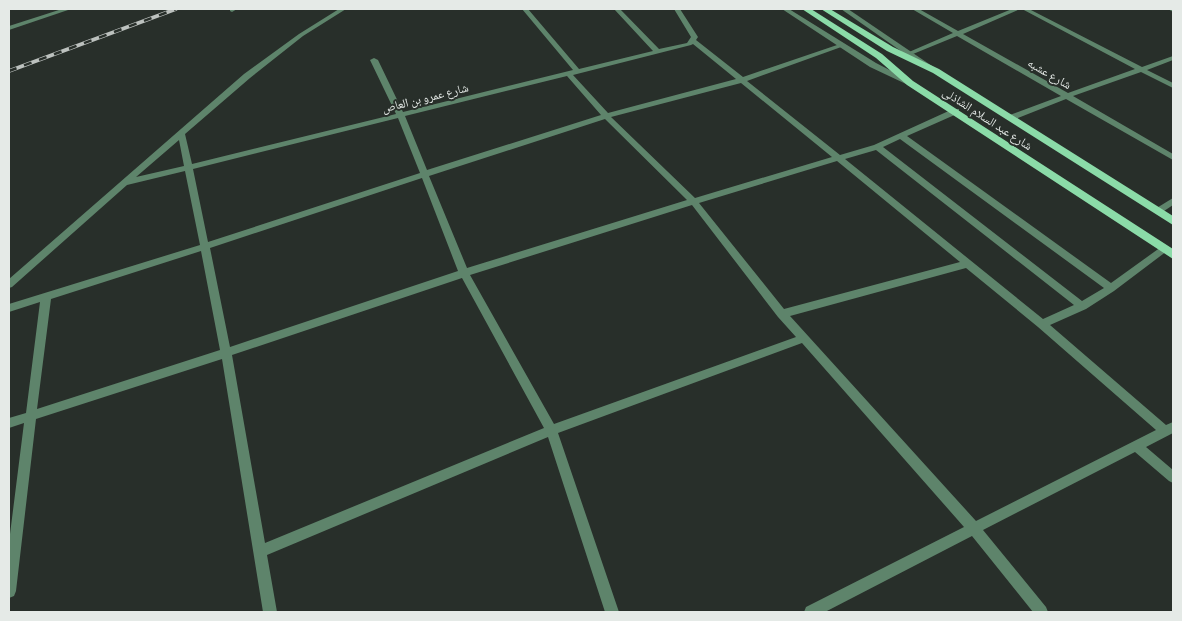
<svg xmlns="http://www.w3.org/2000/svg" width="1182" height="621" font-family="Barlow,'Noto Naskh Arabic',sans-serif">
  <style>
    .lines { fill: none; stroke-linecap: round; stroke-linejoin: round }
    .minor { fill: #5e846b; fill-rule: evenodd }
    .tertiary { fill: #5e846b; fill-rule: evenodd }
    .primary { fill: #8bdba8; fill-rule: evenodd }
    .rail-casing { stroke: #bcc1be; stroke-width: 4 }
    .rail { stroke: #282f2a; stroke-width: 2.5; stroke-dasharray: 8; stroke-linecap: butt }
    .labels { text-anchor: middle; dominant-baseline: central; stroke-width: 4; stroke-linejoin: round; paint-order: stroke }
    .far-street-label { font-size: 12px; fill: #e5eae7; stroke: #282f2a }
  </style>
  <rect width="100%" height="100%" fill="#282f2a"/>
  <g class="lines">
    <!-- minor -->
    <g class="minor">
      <path d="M230 9H237L232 12 230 11Z"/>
      <path d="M339 9H346L303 36 250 78 185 134 192 164 396 114 370 60 374 58 378 60 403 112 573 70 522 9H528L579 69 653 51 614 9H620L659 49 687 43 691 37 674 9H680L698 37 696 40 743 77 840 44H844V46L747 81 840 155 874 145 953 109H959V113L907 136 1111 283 1161 247H1167L1169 249 1167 251 1114 291 1086 309 1050 325 1166 425 1173 422V433L1146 447 1173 470V483L1169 481 1135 452 983 530 1046 607 1048 612H1033L972 536 825 612H804L806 607 964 527 802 343 558 433 619 612H605L548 437 267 555 277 612H263L222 359 36 419 16 591 14 596 9 598V542L24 423 9 428V418L26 413 40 302 9 312V304L200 245 185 171 127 185 12 287 9 288V279L244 74 299 34ZM693 44 736 79 608 113 573 75 691 45ZM567 76 601 115 427 170 405 116ZM741 83 832 157 695 198 611 117ZM398 118 420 173 208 242 193 169ZM605 119 687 200 467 268 429 176ZM900 139 1104 288 1082 301 883 147ZM179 140 184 166 136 177ZM876 150 1074 305 1043 319 845 159ZM837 161 960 262 784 309 699 203ZM422 178 458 271 230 347 210 248ZM692 205 778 317 796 337 554 424 470 275ZM201 251 220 350 37 409 51 299ZM966 268 1038 327 1156 430 976 521 790 316ZM462 278 544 428 265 543 232 355Z"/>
      <path d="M912 9H919L958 31 1012 9H1020L963 34 1068 93 1135 69 1022 9H1029L1142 67 1173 56V60L1147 70 1173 83V88L1141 72 1073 96 1173 154V160L1066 99 1013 120H1007V116L1061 96 957 36 913 54H909V52L953 33Z"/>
      <path d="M1168 9H1173V12Z"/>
      <path d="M1173 198V205L1161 213H1155L1154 211 1155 209Z"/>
    </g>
    <!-- tertiary -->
    <g class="tertiary">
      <path d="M62 9H71L9 30V26Z"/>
      <path d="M782 9H789L876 63 913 82 906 84 870 67Z"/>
      <path d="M841 9H848L935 68 928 70Z"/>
    </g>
    <!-- primary -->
    <g class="primary">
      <path d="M802 9H811L882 54 913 81 1173 249V259L907 85 876 58Z"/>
      <path d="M821 9H830L893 47 939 69 1173 216V225L933 73 887 51Z"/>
    </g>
    <defs>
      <path id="rail" d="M9 71 176 9"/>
    </defs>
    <!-- rail casing -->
    <use href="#rail" class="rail-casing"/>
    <!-- rail -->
    <use href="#rail" class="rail"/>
  </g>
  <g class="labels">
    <!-- far-street labels -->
    <g class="far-street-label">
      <text transform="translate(1050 73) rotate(30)">شارع عشبه</text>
      <text transform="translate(425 97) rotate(-14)">شارع عمرو بن العاص</text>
      <text transform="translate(988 118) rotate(33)">شارع عبد السلام الشاذلى</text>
    </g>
  </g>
  <!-- border -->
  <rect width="1182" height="621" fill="none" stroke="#e5eae7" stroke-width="20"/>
</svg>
